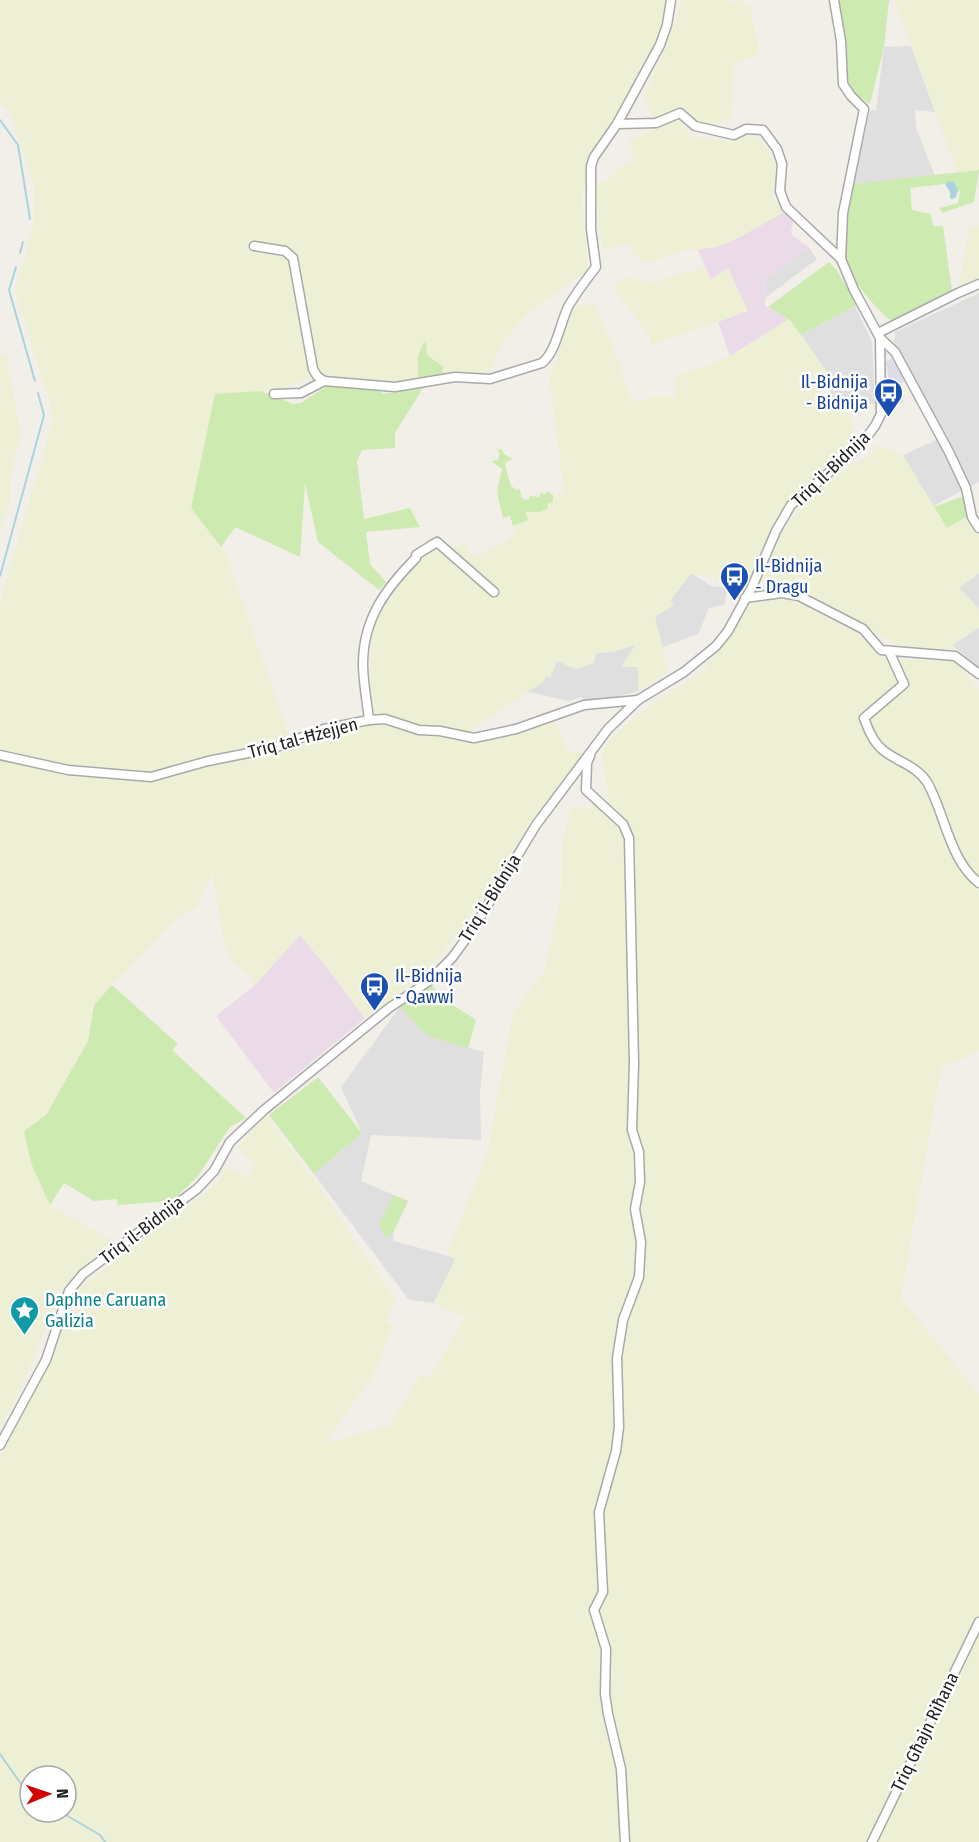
<svg xmlns="http://www.w3.org/2000/svg" width="979" height="1842" font-family="'Fira Sans Condensed',sans-serif">
  <style>
    .residential { fill: #e0dfdf }
    .industrial { fill: #ebdbe8 }
    .farmland { fill: #eef0d5; fill-rule: evenodd }
    .grass { fill: #cdebb0 }
    .plaza { fill: #dddde8 }
    .water { fill: #aad3df }
    .lines { fill: none; stroke-linecap: round; stroke-linejoin: round }
    .stream { stroke: #aad3df; stroke-width: 2 }
    .minor-casing { stroke: #a9a9a9; stroke-width: 11 }
    .minor { stroke: #fff; stroke-width: 8 }
    .labels { text-anchor: middle; dominant-baseline: central; stroke-width: 5; stroke-linejoin: round; paint-order: stroke }
    .transit-label { font-size: 18px; fill: #164399; stroke: #fff; text-anchor: start }
    .street-label { font-size: 18px; fill: #222; stroke: #fff }
    .culture-label { font-size: 18px; fill: #0d838f; stroke: #fff; text-anchor: start }
  </style>
  <rect width="100%" height="100%" fill="#f2efe9"/>
  <!-- residential -->
  <g class="residential">
    <path d="M911 46 935 112 915 110 916 128 935 176 853 184 870 110H876L884 47Z"/>
    <path d="M809 247 817 259 765 298 766 279Z"/>
    <path d="M979 293V482L931 507 903 455 945 436 894 343 895 332Z"/>
    <path d="M855 306 872 342 875 404 845 405 832 400 827 372 801 335Z"/>
    <path d="M691 573 711 586 728 588 724 605 709 608 698 634 663 647 654 617 673 606 670 601Z"/>
    <path d="M979 573V609L959 588Z"/>
    <path d="M979 628V668L952 645Z"/>
    <path d="M535 638 595 653 613 652 636 645 639 691 584 705 582 697 568 701 516 689Z"/>
    <path d="M400 1007 427 1035 443 1041 484 1052 480 1092 481 1140 371 1135 361 1181 408 1201 393 1233 394 1241 456 1258 434 1303 409 1300 314 1174 362 1133 341 1087Z"/>
  </g>
  <!-- industrial -->
  <g class="industrial">
    <path d="M786 211 793 223 791 231 793 236 809 247 766 279 765 306 789 319 730 356 718 322 747 311 728 269 711 280 698 250 728 243Z"/>
    <path d="M300 935 322 961 365 1018 274 1093 216 1016 255 985Z"/>
  </g>
  <!-- farmland -->
  <g class="farmland">
    <path d="M0 0H666L661 32 652 52 599 142 582 196 588 271 529 311 504 341 487 375 455 373 386 387 323 373 278 390 217 394 191 508 227 555 293 749 376 706 369 682 373 625 406 574 421 557 440 549 444 552 464 543 473 558 511 539 510 536 516 534 510 516 564 492 549 375 558 360 563 325 571 311 580 306 595 304 619 362 632 402 657 396 676 399V377L730 356 789 319 827 372 822 402 848 410 857 441 794 495 772 526 748 583 737 579H717L691 573 670 601 674 605 655 616 668 672 639 691 638 667H621L635 645 613 652 596 653 594 663 576 669 557 661 550 678 546 676 544 681 468 732 465 740 481 741 523 732 554 721 568 751 584 753 530 823 465 925 437 960 399 993 365 1018 322 961 300 935 255 985 250 976 233 961 225 946 212 874 195 908 178 917 94 1004 88 1041 46 1115 50 1205 105 1236 114 1243 80 1269 64 1286 15 1401 0 1427V602L53 420 47 393 15 291 33 227 34 185 10 112 0 102Z"/>
    <path d="M682 0H729L730 3 743 0 744 4 749 3 759 48 757 55 752 59H744L736 63 733 69 731 118 705 127 681 112 653 121 645 95 667 44Z"/>
    <path d="M895 0H979V170L957 172Z"/>
    <path d="M671 119 682 122 692 137 731 141 751 136 761 139 774 162 777 175 772 196 786 211 738 238 717 247 684 251 649 262 641 261 634 254 629 243 602 250 596 184 610 179 617 169 634 161 629 140 648 133Z"/>
    <path d="M979 225V279L959 287 969 228Z"/>
    <path d="M705 267 711 279 728 268 748 311 675 337 657 341V345L651 344 649 335 613 287 625 277 651 282Z"/>
    <path d="M6 354 21 435 11 474 9 508 0 531V356Z"/>
    <path d="M876 445 903 455 947 528 968 516 979 531V573L959 588 979 609V628L952 644 955 647 934 651 899 646 795 590H764L758 592 781 534 806 499 856 462 868 458Z"/>
    <path d="M787 597 857 634 887 660 952 659 979 689V1051L941 1068 901 1298 979 1394V1842H0V1457L77 1290 219 1182 225 1168 247 1177 256 1165 237 1148 265 1116 320 1188 396 1301 387 1321 393 1326 374 1374 325 1443 389 1426 421 1374 430 1377 465 1318 434 1303 455 1259 447 1253 487 1155 513 1013 544 972 561 896 562 845 571 809 609 804 602 754 612 736 650 705 704 670 753 602ZM30 1776H66V1812H30Z"/>
  </g>
  <!-- grass -->
  <g class="grass">
    <path d="M838 0H889L884 47 870 104 849 90Z"/>
    <path d="M979 170 974 202 942 213 940 208 958 203 960 192 949 181 945 184 910 188 912 210 931 214 933 226H943L952 290 892 321C877 312 845 272 844 254 843 231 848 206 853 184Z"/>
    <path d="M829 262 836 269 857 305 801 335 789 319 768 307Z"/>
    <path d="M424 342 427 345 426 351 428 356 444 367 442 371 447 375 418 382V356Z"/>
    <path d="M330 384 380 390 382 394 423 388 395 433V448L362 450 357 461 364 519 410 508 420 527 366 532 370 564 386 582 379 590 318 542 305 483 300 557 235 527 221 547 191 508 215 394 261 391 293 404 301 403Z"/>
    <path d="M501 449 504 454 513 459 505 463C506 470 509 479 511 486L517 490 520 489 521 497 525 500 529 499 530 496 540 497V493L545 494 548 491 553 495V502L548 504V508L540 512H525L528 520 513 526 510 516 503 518 502 514 497 491 502 469 491 461 497 460 499 458V452L497 450Z"/>
    <path d="M964 496 968 516 947 528 934 507Z"/>
    <path d="M112 985 178 1044 172 1050 246 1118 230 1127 198 1176 172 1201 118 1205 117 1199 94 1201 64 1183 50 1205 31 1163 24 1131 46 1115 88 1041 94 1005Z"/>
    <path d="M431 985 450 1003 476 1020 468 1048 443 1041 427 1035 400 1007Z"/>
    <path d="M318 1077 362 1133 314 1174 269 1115Z"/>
    <path d="M394 1195 408 1201 393 1233 385 1238 379 1224Z"/>
  </g>
  <!-- plaza -->
  <path class="plaza" d="M891 358 906 380 897 386 904 402 893 404 886 362Z"/>
  <!-- water -->
  <path class="water" d="M949 181 954 182 958 190 956 197 952 199 950 198V192L945 184Z"/>
  <g class="lines">
    <!-- stream -->
    <g class="stream">
      <path d="M0 120 18 145 30 219"/>
      <path d="M20 253 23 242"/>
      <path d="M16 267 9 290 35 381"/>
      <path d="M0 576 44 415 38 393"/>
      <path d="M0 1754 26 1791 30 1793"/>
      <path d="M61 1812 100 1835 105 1842"/>
    </g>
    <defs>
      <g id="minor">
        <path d="M617 124 656 123 680 113 695 126 734 135 746 129 763 130 777 149 782 164 780 191 786 207 841 259"/>
        <path d="M254 246 285 251 293 258 313 369 317 376 324 381"/>
        <path d="M878 333 958 293 979 284"/>
        <path d="M880 338 895 352 949 452 966 488 972 517 979 528"/>
        <path d="M274 394 301 393 324 381 395 387 455 377 490 379 542 363C556 352 560 324 568 307 576 293 586 280 596 267L591 229V166L594 157 617 124 660 45 667 25 671 0"/>
        <path d="M745 598 782 593 799 596 863 629 881 650 955 656 979 674"/>
        <path d="M889 651 904 684 864 718C868 729 873 742 883 750 897 762 916 765 927 782 945 813 949 860 979 883"/>
        <path d="M369 720C367 701 363 682 363 664 363 619 386 588 416 558V555L437 542 494 592"/>
        <path d="M0 755 68 770 151 777 208 761 274 748 324 729 369 720 385 719 419 730 440 731 474 738 516 729 584 705 638 700"/>
        <path d="M590 756 587 763 586 790 623 824 629 838 634 1063 632 1130 639 1152 640 1182 635 1209 641 1242 639 1277 623 1320 617 1358 619 1427 616 1451 599 1512 603 1592 594 1610 606 1649 605 1694 608 1714 621 1769 625 1842"/>
        <path d="M0 1445 46 1360 69 1291 83 1274 197 1189 214 1171 230 1142 264 1110 389 1008 429 981 452 958 473 929 536 825 608 729 638 700 684 672 716 646 728 631 752 587 776 531 791 505 860 446 875 426 881 414 880 338 854 290 841 259 843 213 864 109 851 96 843 84 841 41 834 0"/>
        <path d="M872 1842 979 1622"/>
      </g>
    </defs>
    <!-- minor casing -->
    <use href="#minor" class="minor-casing"/>
    <!-- minor -->
    <use href="#minor" class="minor"/>
  </g>
  <!-- icons -->
  <defs>
    <symbol id="bus-pin" viewBox="-11 -11 22 30"><path d="M0 17L-7.5 6A9.5 9.5 0 1 1 7.5 6Z" fill="#1a4fb4" stroke="#fff"/><path d="M-5-6H5V4H4V6H2V4H-2V6H-4V4H-5ZM-3.5-4V0h7V-4ZM-3.5 1.2v1.5H-2V1.2ZM2 1.2v1.5H3.5V1.2Z" fill="#fff"/></symbol>
    <symbol id="sight-pin" viewBox="-11 -11 22 30"><path d="M0 17L-7.5 6A9.5 9.5 0 1 1 7.5 6Z" fill="#0f9aa8" stroke="#fff"/><path d="M0-6L1.8-2.2L6-1.7L2.9 1.2L3.7 5.4L0 3.3L-3.7 5.4L-2.9 1.2L-6-1.7L-1.8-2.2Z" fill="#fff"/></symbol>
  </defs>
  <g fill-rule="evenodd">
    <use href="#bus-pin" x="872" y="376" width="33" height="45"/>
    <use href="#bus-pin" x="718" y="560" width="33" height="45"/>
    <use href="#bus-pin" x="358" y="970" width="33" height="45"/>
    <use href="#sight-pin" x="8" y="1294" width="33" height="45"/>
  </g>
  <g class="labels">
    <!-- transit labels -->
    <g class="transit-label">
      <text x="868" y="382" text-anchor="end">Il-Bidnija<tspan x="868" dy="21">- Bidnija</tspan></text>
      <text x="755" y="566">Il-Bidnija<tspan x="755" dy="21">- Dragu</tspan></text>
      <text x="395" y="976">Il-Bidnija<tspan x="395" dy="21">- Qawwi</tspan></text>
    </g>
    <!-- street labels -->
    <g class="street-label">
      <text transform="translate(831 469) rotate(-44)">Triq il-Bidnija</text>
      <text transform="translate(303 738) rotate(-15)">Triq tal-Ħżejjen</text>
      <text transform="translate(490 898) rotate(-58)">Triq il-Bidnija</text>
      <text transform="translate(142 1230) rotate(-37)">Triq il-Bidnija</text>
      <text transform="translate(925 1732) rotate(-64)">Triq Għajn Riħana</text>
    </g>
    <!-- culture labels -->
    <g class="culture-label">
      <text x="45" y="1300">Daphne Caruana<tspan x="45" dy="21">Galizia</tspan></text>
    </g>
  </g>
  <!-- north arrow -->
  <g transform="translate(48 1794) rotate(88)"><circle r="28" fill="#ffffff" stroke="#a7a7a7" stroke-width="1.5"/>
  <path d="M0-4.5L10 22L0 15L-10 22Z" fill="#d40000"/>
  <text y="-9" font-size="16" font-weight="bold" text-anchor="middle" fill="#222222">N</text>
  </g>
</svg>
